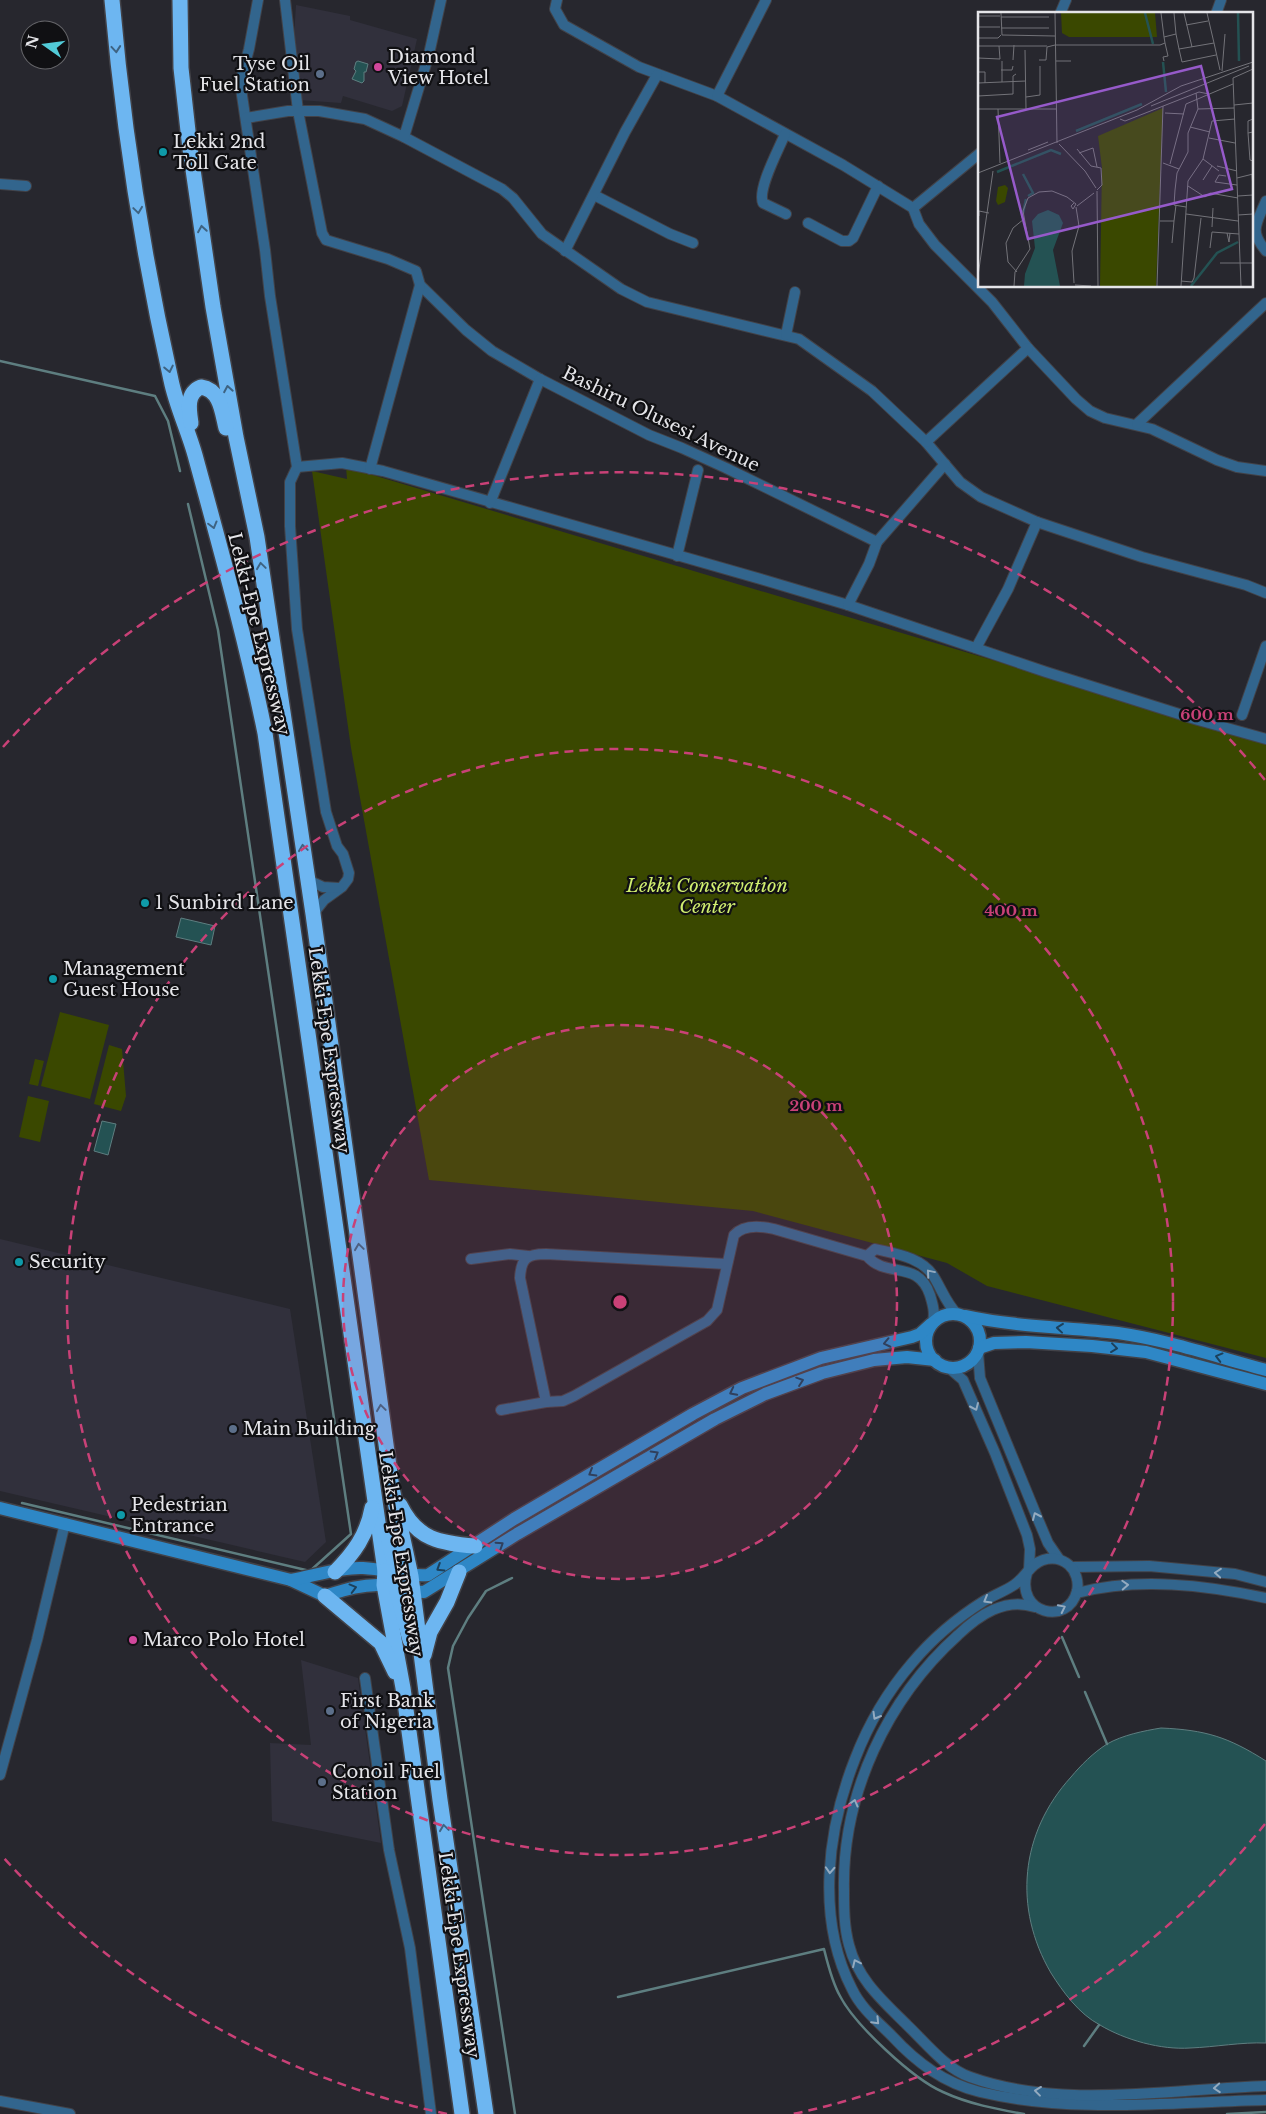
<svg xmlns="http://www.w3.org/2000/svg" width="1266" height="2114" font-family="'Libre Baskerville',serif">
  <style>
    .built { fill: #31303c }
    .green { fill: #3a4800 }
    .water { fill: #245253; stroke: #5e7e80 }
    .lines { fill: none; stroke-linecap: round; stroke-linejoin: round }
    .stream { stroke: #5e7e80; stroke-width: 2.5 }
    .street-casing { stroke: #424248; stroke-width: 12 }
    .secondary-casing { stroke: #424248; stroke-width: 15 }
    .highway-casing { stroke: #424248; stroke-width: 18 }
    .street { stroke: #32658d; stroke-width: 10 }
    .secondary { stroke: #2e87c6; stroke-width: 12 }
    .highway { stroke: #6db6f1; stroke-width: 15 }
    .oneway { stroke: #3e6382 }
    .oneway2 { stroke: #94abc0 }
    .oneway3 { stroke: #1c405b }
    .ring { fill: none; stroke: #c94177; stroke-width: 2.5; stroke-dasharray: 9 6 }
    .hotel-dot { fill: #d1479c; stroke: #101013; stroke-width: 2 }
    .service-dot { fill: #5c6f8a; stroke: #101013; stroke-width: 2 }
    .culture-dot { fill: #0f9aa8; stroke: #101013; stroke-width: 2 }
    .labels { text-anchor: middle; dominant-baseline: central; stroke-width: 4.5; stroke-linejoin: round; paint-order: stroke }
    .poi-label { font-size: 18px; fill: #e5e5e9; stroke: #101013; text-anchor: start }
    .street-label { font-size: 18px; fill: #e5e5e9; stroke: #101013 }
    .park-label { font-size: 18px; font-style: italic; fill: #d1ef70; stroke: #101013 }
    .inset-river { fill: none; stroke: #245253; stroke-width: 2.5 }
    .inset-road { fill: none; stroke: #737379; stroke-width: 1 }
    .view { fill: #965aca; fill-opacity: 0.15; stroke: #965aca; stroke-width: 2.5 }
    .inset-edge { fill: none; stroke: #e5e5e9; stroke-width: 2.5 }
    .centre { fill: #c94177; stroke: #101013; stroke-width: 2.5 }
    .ring-label { font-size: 15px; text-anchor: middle; font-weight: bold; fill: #c94177; stroke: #101013; stroke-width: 4.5; stroke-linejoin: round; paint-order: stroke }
  </style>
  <rect width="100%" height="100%" fill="#27272e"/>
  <!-- built -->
  <g class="built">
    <path d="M296 5 350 16V20L417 39 402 106 392 111 343 96 341 103 299 100 293 52Z"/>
    <path d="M0 1239 290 1309 326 1542 305 1562 0 1491Z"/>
    <path d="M301 1660 358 1678 381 1843 272 1821 270 1743 311 1745Z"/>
  </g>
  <!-- green -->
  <g class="green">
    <path d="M346 467 1266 742V1358L987 1286 947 1263 753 1211 429 1180 351 748 312 471 347 479Z"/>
    <path d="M60 1012 109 1025 90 1099 41 1086Z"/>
    <path d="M109 1045 122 1049 126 1096 121 1111 94 1104Z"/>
    <path d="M35 1059 44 1061 38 1086 29 1084Z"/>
    <path d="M28 1096 49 1101 40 1142 19 1137Z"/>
  </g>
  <!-- water -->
  <g class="water">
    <path d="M358 61 368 64 366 72H364V81L362 83 352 79 356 71 354 69 356 62Z"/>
    <path d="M181 918 215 926 211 945 176 937Z"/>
    <path d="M102 1121 116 1124 108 1155 94 1151Z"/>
    <path d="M1161 1728C1206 1730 1228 1737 1266 1761V2043C1241 2042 1216 2047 1190 2048 1161 2050 1125 2040 1100 2025 1079 2014 1063 1992 1051 1973 1013 1908 1020 1833 1071 1777 1081 1765 1093 1753 1107 1744 1123 1735 1143 1731 1161 1728Z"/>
  </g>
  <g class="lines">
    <!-- stream -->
    <g class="stream">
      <path d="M0 361 155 396 168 421 180 471"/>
      <path d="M22 1503 310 1571 351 1534 218 630 188 504"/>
      <path d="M512 1578 486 1591 468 1618 453 1646 448 1668 515 2114"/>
      <path d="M1062 1637 1079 1677"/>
      <path d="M1085 1692 1107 1744"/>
      <path d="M618 1997 824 1949C828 1965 832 1982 840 1996 855 2025 913 2079 943 2092 969 2104 996 2109 1024 2114"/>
      <path d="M1084 2046 1099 2025"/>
      <path d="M1227 2114 1266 2112"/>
    </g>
    <defs>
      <g id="street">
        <path d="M258 0 249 49 240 82 265 250 270 296 297 467 290 482V526L297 629 326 812 337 846 343 854 349 873 348 879 342 887 324 900 313 914"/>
        <path d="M285 0 298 111 322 233 326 240 388 259 416 271 420 285 466 330 492 351 540 379 649 435 682 448 726 468 877 542"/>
        <path d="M557 0 555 9 564 25 639 67 717 96 843 165 913 208 919 224 935 245 992 302 1028 348 1076 399 1090 411 1105 418 1152 429 1217 460 1237 467 1266 471"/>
        <path d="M1060 14 1066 0"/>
        <path d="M1216 14 1221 0"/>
        <path d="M717 96 766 0"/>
        <path d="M246 118 288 111H319L365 119 404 137 502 189 513 198 542 234 621 289 647 302 799 339 872 391 926 442 960 482 981 497 1037 522 1142 557 1246 585 1266 593"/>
        <path d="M785 134C779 149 757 189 763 203L786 214"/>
        <path d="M404 137 429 54 441 0"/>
        <path d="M0 184 26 186"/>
        <path d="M594 195 670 234 693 243"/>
        <path d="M1266 201C1256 224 1249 231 1266 251"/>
        <path d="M913 208 980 153"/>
        <path d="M808 223 842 241H849L853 238 878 186"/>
        <path d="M565 251 625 132 657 75"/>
        <path d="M786 335 795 292"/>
        <path d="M1137 424 1266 303"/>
        <path d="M926 442 1028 348"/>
        <path d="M297 467 342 463 383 471 764 580 848 605 1046 672 1198 720 1266 739"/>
        <path d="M370 469 420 285"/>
        <path d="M490 503 540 379"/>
        <path d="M677 556 698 470"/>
        <path d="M848 605 869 564 877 542 945 464"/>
        <path d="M976 648 1008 589 1037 522"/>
        <path d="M1242 715 1266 646"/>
        <path d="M308 880 323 887 339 888"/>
        <path d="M867 1256 875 1249C896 1254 922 1257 934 1277 942 1290 946 1303 957 1314"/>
        <path d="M471 1259 510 1254 528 1256"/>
        <path d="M978 1353 980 1378 1037 1517 1048 1543 1059 1559"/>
        <path d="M949 1368 963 1380 995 1453 1027 1535 1030 1549 1029 1570"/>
        <path d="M546 1402 520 1278C521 1258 527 1254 546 1254L726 1264"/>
        <path d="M501 1410 546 1402 563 1401 574 1396 707 1321 717 1310 734 1235C744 1224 761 1226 774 1229L867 1256C886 1279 918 1259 930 1295 933 1305 935 1312 933 1322"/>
        <path d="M1071 1567 1149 1566 1235 1574 1266 1582"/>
        <path d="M1027 1573C1015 1613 1068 1627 1077 1591 1079 1582 1076 1571 1069 1565 1062 1559 1052 1557 1043 1560 1030 1564 1025 1578 1014 1585 1005 1591 994 1595 984 1601 957 1618 932 1639 912 1663 888 1691 868 1725 855 1759 827 1830 816 1919 852 1989 861 2008 877 2021 892 2036 917 2063 944 2083 980 2092 1073 2114 1171 2102 1266 2100"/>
        <path d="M1077 1593C1138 1577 1205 1585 1266 1598"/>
        <path d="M1035 1607C1005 1597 979 1615 958 1635 887 1699 842 1794 844 1890 844 1908 844 1927 849 1945 858 1980 883 2001 907 2025 926 2043 945 2068 970 2077 1062 2110 1171 2089 1266 2086"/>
        <path d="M365 1678 389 1850 410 1948 431 2114"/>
        <path d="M0 1775 37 1640 65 1523"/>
        <path d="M0 2101 70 2114"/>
      </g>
      <g id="secondary">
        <circle cx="953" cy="1341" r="27"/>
        <path d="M966 1316C1016 1327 1067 1327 1118 1333 1168 1340 1217 1357 1266 1370"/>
        <path d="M979 1348 994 1343 1026 1342 1092 1346 1146 1352 1266 1384"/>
        <path d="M0 1508 291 1580 325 1596C344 1590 362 1584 382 1585 397 1585 410 1592 424 1592L517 1534 715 1419 765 1394 822 1373 874 1360 907 1357 935 1360"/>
        <path d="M291 1580C314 1576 340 1567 363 1568 386 1569 407 1577 428 1575L514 1519 693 1414 742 1388 821 1358 912 1337 920 1334 931 1324"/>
      </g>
      <g id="highway">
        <path d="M112 0C123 128 143 255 171 380 176 405 188 430 195 455 220 547 246 640 265 733L385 1571 384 1585 403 1688 462 2114"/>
        <path d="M180 0 181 68 190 149 213 307 236 437 257 537 313 914 392 1488 411 1576 440 1800 486 2114"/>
        <path d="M191 423C189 410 186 393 201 387 221 390 222 413 226 428"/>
        <path d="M400 1505C417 1540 440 1543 475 1546"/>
        <path d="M388 1538 394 1561 411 1590"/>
        <path d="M385 1571 396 1588 410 1640"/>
        <path d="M335 1572C354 1553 367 1535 372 1508"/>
        <path d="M325 1596 381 1643 395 1672"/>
        <path d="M424 1655 430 1632 447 1602 459 1572"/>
      </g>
    </defs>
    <!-- street casing -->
    <use href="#street" class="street-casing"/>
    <!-- secondary casing -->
    <use href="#secondary" class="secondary-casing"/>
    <!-- highway casing -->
    <use href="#highway" class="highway-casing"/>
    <!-- street -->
    <use href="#street" class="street"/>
    <!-- secondary -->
    <use href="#secondary" class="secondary"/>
    <!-- highway -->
    <use href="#highway" class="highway"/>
  </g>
  <!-- one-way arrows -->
  <defs><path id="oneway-chevron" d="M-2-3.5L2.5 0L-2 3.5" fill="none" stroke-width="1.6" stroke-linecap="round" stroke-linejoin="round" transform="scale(1.25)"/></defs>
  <g class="oneway">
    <use href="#oneway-chevron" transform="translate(116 49) rotate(85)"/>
    <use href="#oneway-chevron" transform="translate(138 210) rotate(82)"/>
    <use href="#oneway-chevron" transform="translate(202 229) rotate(-99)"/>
    <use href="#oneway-chevron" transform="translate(169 369) rotate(78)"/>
    <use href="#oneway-chevron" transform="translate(228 389) rotate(-100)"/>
    <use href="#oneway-chevron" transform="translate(213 525) rotate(75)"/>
    <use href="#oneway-chevron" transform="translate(261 566) rotate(-98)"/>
    <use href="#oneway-chevron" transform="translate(303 848) rotate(-98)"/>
    <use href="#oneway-chevron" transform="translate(359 1247) rotate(-98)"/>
    <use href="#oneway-chevron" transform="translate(381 1408) rotate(-98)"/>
    <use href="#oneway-chevron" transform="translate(444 1828) rotate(-98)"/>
  </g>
  <g class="oneway2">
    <use href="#oneway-chevron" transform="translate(930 1273) rotate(-130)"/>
    <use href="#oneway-chevron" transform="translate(975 1407) rotate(66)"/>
    <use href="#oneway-chevron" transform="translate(1036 1516) rotate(-114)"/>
    <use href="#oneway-chevron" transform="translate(1218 1573) rotate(-175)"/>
    <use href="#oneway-chevron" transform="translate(1125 1585) rotate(-3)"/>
    <use href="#oneway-chevron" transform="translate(987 1600) rotate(150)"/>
    <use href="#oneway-chevron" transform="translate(1062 1608) rotate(-26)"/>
    <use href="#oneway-chevron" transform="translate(876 1716) rotate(120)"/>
    <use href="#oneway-chevron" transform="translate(854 1803) rotate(-75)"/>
    <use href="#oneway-chevron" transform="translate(830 1870) rotate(93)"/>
    <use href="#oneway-chevron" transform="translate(856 1963) rotate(-115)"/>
    <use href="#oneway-chevron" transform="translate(876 2021) rotate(46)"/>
    <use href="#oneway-chevron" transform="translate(1217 2088) rotate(176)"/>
    <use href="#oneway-chevron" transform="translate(1038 2091) rotate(-173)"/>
  </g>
  <g class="oneway3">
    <use href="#oneway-chevron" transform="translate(1060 1328) rotate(-174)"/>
    <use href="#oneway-chevron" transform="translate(887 1343) rotate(168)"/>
    <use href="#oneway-chevron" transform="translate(1114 1348) rotate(7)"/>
    <use href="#oneway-chevron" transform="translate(1219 1357) rotate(-165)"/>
    <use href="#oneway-chevron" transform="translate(800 1381) rotate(-19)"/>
    <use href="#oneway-chevron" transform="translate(733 1392) rotate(153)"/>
    <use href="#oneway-chevron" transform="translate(655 1454) rotate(-30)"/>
    <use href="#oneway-chevron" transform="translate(592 1473) rotate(150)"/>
    <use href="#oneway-chevron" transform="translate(500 1545) rotate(-33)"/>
    <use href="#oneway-chevron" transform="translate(440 1568) rotate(148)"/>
    <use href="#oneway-chevron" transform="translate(353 1588) rotate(-15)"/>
  </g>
  <!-- distance rings -->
  <circle cx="620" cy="1302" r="277" fill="#c94177" fill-opacity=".12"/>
  <g class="ring">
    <circle cx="620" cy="1302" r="277"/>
    <circle cx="620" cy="1302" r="553"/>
    <path d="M1265 1824A830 830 0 0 1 793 2114M447 2114A830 830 0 0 1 3 1857M3 747A830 830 0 0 1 1265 780"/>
  </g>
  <!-- markers -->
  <g class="hotel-dot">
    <circle cx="378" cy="67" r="5"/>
    <circle cx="133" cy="1640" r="5"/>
  </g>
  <g class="service-dot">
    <circle cx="320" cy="74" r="5"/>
    <circle cx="233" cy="1429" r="5"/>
    <circle cx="330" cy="1711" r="5"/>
    <circle cx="322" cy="1782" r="5"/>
  </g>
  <g class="culture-dot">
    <circle cx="163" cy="152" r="5"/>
    <circle cx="145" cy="903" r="5"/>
    <circle cx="53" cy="979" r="5"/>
    <circle cx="19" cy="1262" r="5"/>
    <circle cx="121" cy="1515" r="5"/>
  </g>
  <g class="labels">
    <!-- poi labels -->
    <g class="poi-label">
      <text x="388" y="57">Diamond<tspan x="388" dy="21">View Hotel</tspan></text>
      <text x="310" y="64" text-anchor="end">Tyse Oil<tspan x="310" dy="21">Fuel Station</tspan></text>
      <text x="173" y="142">Lekki 2nd<tspan x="173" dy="21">Toll Gate</tspan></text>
      <text x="155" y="903">1 Sunbird Lane</text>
      <text x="63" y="969">Management<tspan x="63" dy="21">Guest House</tspan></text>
      <text x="29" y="1262">Security</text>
      <text x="243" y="1429">Main Building</text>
      <text x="131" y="1505">Pedestrian<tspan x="131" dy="21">Entrance</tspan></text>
      <text x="143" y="1640">Marco Polo Hotel</text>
      <text x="340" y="1701">First Bank<tspan x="340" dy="21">of Nigeria</tspan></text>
      <text x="332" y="1772">Conoil Fuel<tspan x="332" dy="21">Station</tspan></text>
    </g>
    <!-- street labels -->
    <g class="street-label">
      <text transform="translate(661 419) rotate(26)">Bashiru Olusesi Avenue</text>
      <text transform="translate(259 634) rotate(76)">Lekki-Epe Expressway</text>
      <text transform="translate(329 1050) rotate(82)">Lekki-Epe Expressway</text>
      <text transform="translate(401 1554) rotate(81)">Lekki-Epe Expressway</text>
      <text transform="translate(459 1955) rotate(82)">Lekki-Epe Expressway</text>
    </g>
    <!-- park labels -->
    <g class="park-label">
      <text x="707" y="886">Lekki Conservation<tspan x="707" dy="21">Center</tspan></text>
    </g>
  </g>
  <!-- overview -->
  <g transform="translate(978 12)">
    <rect width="275" height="275" fill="#27272e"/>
    <path d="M83 1H177L179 25H91L84 21ZM185 96 178 274H122L124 156 120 124ZM27 173 30 176 27 190 20 193 18 189 20 175Z" fill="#3a4800"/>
    <path d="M70 198 81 203 85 211 75 238 82 274H46L47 262 57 236 54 209 60 202Z" fill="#245253"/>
    <path class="inset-river" d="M167 1 175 32M260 1 261 49M185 50 188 80M98 119 164 92M19 160 73 138 83 142M45 162 55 181 50 184M44 206 48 187M213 274 239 241 260 230"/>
    <path class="inset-road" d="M23 1 24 23 77 24M77 1 79 131M183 1 186 25M196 1 198 22M206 1 214 35M0 4H22M23 5H71M208 13 230 9M0 15H22M23 16H71M0 26H20L23 23M236 31 242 58M0 34H69M201 37 204 50 238 43M47 38 48 97M0 46 22 47 21 34M35 48 36 33M61 48H68L69 35 77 33H182L187 31 186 25 198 22 201 37 236 31 229 1M24 49V70M78 49H93M186 49 185 45 190 44 187 31M23 58H34L35 54M244 59 247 22M0 60H7V71M0 71 48 69M0 84 35 82V64L38 62M48 85 62 83V54M256 93 275 91M173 94 271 54M0 97H78M20 97 22 151M220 97 256 96M187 101 206 102M142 107 147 109 221 80 231 82M212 115 232 120M275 120 270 121 272 148 275 149M270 121V109L275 107M231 126 257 131M81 132 107 159 118 176M99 137 113 154 123 156 124 173 119 178M50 138 70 130M101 141 115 136 119 155M225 147 241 159M185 151 201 157M192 152 208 92 255 72M239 154 259 159M0 161 159 98 203 74 275 50M274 162 275 177M248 164 241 163 237 170 259 173M259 166 275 162M225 168 234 154M210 174 227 185 232 181 260 186M119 179 120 274M260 184 275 183M99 194 116 181M208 195 196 193 197 178 199 161 210 140V121L220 97 218 81M208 202 260 209M260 203 275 202M1 204V199L11 201M182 209H196L194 231M196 209 198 193M234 215 235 196M249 221 251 230 252 221M232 236 234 220 261 222M242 251H275M39 260 30 250 28 231 35 216 46 207M0 264 15 159M203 269 214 270 216 266 223 206M96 271 94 239 101 214 98 195M97 273 113 274M36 274 37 260 52 237 45 199 50 186 61 180 74 179 89 185 98 192 95 197 93 194 96 191M179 274 185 94M203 274 210 169 225 147 234 109 257 107M263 274 255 66 275 57"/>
    <path class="view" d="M223 54 254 177 50 227 19 105Z"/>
    <rect width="275" height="275" class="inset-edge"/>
  </g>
  <circle cx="620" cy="1302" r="8" class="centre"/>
  <g class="ring-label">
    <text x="1207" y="720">600 m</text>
    <text x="1011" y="916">400 m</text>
    <text x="816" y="1111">200 m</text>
  </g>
  <!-- north arrow -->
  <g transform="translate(45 45) rotate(284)"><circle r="24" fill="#101013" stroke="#656569"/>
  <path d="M0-4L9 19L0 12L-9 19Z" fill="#52cbd8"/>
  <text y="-8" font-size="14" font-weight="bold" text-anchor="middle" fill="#e5e5e9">N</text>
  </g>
</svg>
